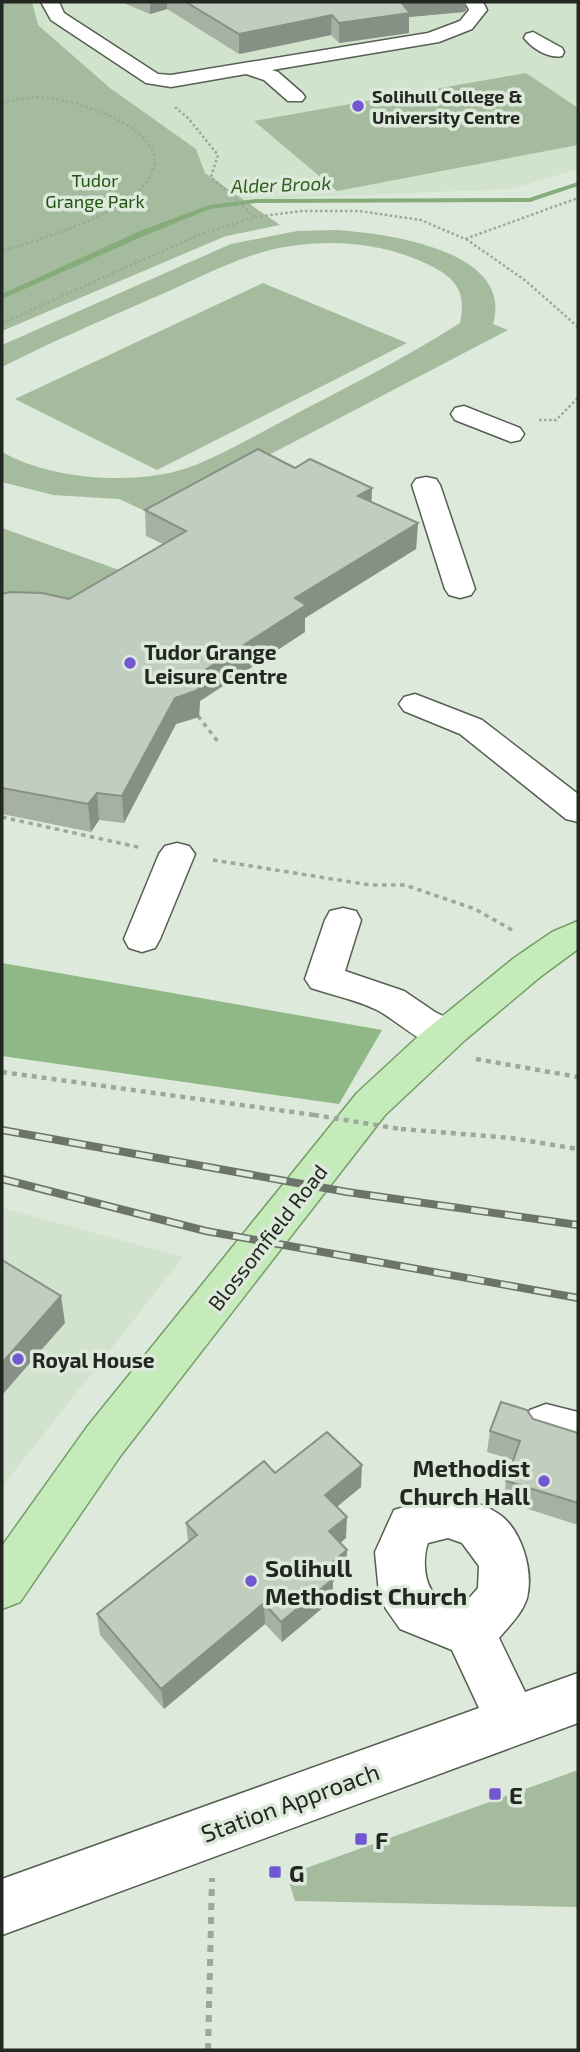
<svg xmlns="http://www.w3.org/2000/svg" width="580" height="2052" font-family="'Exo 2',sans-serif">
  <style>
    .built { fill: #d1e3cd }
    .green { fill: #a4bb9d }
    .forest { fill: #90b786 }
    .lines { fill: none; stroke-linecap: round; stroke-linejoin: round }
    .stream { fill: #86ac7b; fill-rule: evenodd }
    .minor-casing { stroke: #555f52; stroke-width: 3 }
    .major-casing { stroke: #739d68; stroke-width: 3 }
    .path-far3 { stroke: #9da79b; stroke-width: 2.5; stroke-dasharray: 2.5 2.5; stroke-linecap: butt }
    .path-far2 { stroke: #9da79b; stroke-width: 3.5; stroke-dasharray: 4.5 4.5; stroke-linecap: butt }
    .path-far1 { stroke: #9da79b; stroke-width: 4.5; stroke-dasharray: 5 5; stroke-linecap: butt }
    .path { stroke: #9da79b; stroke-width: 6; stroke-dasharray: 7 7; stroke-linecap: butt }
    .minor { fill: #fff; fill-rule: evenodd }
    .major { fill: #c5ebbb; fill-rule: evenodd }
    .rail-casing { stroke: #6c746a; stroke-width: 8 }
    .rail { stroke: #dde9da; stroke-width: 5; stroke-dasharray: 17; stroke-linecap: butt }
    .path-bridge { stroke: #9da79b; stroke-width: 4.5; stroke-dasharray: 5 5; stroke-linecap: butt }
    .wall { fill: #a6b0a3 }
    .shaded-wall { fill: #879085 }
    .building { fill: #c1cdbe; stroke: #879085; stroke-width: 2 }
    .poi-dot { fill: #7257d1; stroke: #dde9da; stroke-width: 2.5 }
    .labels { text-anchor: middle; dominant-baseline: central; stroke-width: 7; stroke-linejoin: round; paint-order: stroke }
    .far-poi-label { font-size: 18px; font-weight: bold; fill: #222721; stroke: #dde9da; text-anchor: start }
    .far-park-label { font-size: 18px; fill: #215310; stroke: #dde9da }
    .far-water-label { font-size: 19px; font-style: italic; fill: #2f6120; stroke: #dde9da }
    .poi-label { font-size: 21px; font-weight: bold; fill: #222721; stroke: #dde9da; text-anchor: start }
    .street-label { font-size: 21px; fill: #222721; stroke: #dde9da }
    .near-poi-label { font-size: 24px; font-weight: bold; fill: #222721; stroke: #dde9da; text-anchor: start }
    .near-street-label { font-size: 24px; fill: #222721; stroke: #dde9da }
  </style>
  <rect width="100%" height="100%" fill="#dde9da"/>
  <!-- built -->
  <g class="built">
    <path d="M31 2H578V169L511 189 244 200 205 173 196 149 110 88 38 25Z"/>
    <path d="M2 1208 183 1257 2 1487Z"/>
  </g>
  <!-- green -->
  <g class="green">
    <path d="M2 2H32L38 25 110 88 196 149 205 173 280 225 226 236 2 331Z"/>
    <path d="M526 73 578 108V145L337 191 254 121Z"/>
    <path d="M335 230C383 233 515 249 493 324L508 330 154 515 119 499 53 495 2 482V452C53 481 144 487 198 464 235 448 271 427 307 408 359 381 410 355 460 323 467 290 455 277 425 263 374 239 307 237 253 255 217 267 182 286 146 301 98 322 49 343 2 367V345L231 244 297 231Z"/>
    <path d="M263 283 407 343 157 470 15 399Z"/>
    <path d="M2 528 136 576 98 601 2 607Z"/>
    <path d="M578 1770V1907L295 1901 287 1875Z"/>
  </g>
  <!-- forest -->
  <path class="forest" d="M2 963 382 1030 339 1104 2 1056Z"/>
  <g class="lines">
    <!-- stream -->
    <path class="stream" d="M578 182V186L530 202 256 203 210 209 146 235 2 299V294L140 231 209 205 256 199 529 198Z"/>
    <defs>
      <g id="minor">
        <path d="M41 2H59L64 13 158 74 171 75 428 33 460 21 469 10 465 2H483L487 10 472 29 439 42 272 70 278 72 302 93 305 97 302 101H288L264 80 246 74 171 87 146 83 51 20Z"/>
        <path d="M533 32 562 48 564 52 562 56C548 59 532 48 524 38L526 34Z"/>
        <path d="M464 406 520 428 524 434 520 440 511 442 455 420 451 414 455 408Z"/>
        <path d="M426 477 436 479 440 485 475 589 471 595 460 598 449 595 445 589 412 485 416 479Z"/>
        <path d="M415 694 482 720 578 794V822L566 819 460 734 404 711 399 704 404 697Z"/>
        <path d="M177 843 189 846 195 854 160 939 155 948 142 952 129 948 124 939 159 854 165 846Z"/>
        <path d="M343 908 356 911 361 920 345 971 404 991 435 1012 459 1024 464 1034 459 1044C426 1054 404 1024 377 1010 357 1000 332 995 311 988L305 979 325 920 330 911Z"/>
        <path d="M546 1404 578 1412V1452L530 1438 523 1424 530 1410Z"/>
        <path d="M448 1494C463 1499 481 1503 494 1511 521 1525 534 1570 527 1598 522 1614 509 1626 499 1638L525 1692 578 1673V1723L2 1935V1879L479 1708 452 1650 400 1629 386 1609 379 1593 375 1552 394 1510ZM448 1538 462 1543 479 1566 478 1588 462 1606C453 1602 441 1600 435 1594 423 1583 423 1556 428 1543Z"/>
      </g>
      <path id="major" d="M578 921V949L540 977 465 1040 385 1115 121 1455 20 1602 2 1609V1546L87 1427 357 1093 423 1032 514 958 552 932Z"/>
    </defs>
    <!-- minor casing -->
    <use href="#minor" class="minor-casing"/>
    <!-- major casing -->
    <use href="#major" class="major-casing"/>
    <!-- path-far3 -->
    <g class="path-far3">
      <path d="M2 103C17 99 34 96 50 98 82 102 179 132 149 179 127 213 40 240 2 251"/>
      <path d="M175 107 188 118 218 155 211 177 255 217"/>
      <path d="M466 239 526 281 578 327"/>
      <path d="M2 323 198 235 256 217 301 211H359L421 220 465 239 578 198"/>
      <path d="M539 420H556L578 398"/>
    </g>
    <!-- path-far2 -->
    <g class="path-far2">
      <path d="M198 716 219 743"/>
      <path d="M2 817 142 848"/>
      <path d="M213 860 370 885H405L475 909 512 930"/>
    </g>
    <!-- path-far1 -->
    <g class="path-far1">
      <path d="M476 1059 578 1077"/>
      <path d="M2 1072 314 1115"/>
      <path d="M401 1129 511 1138 578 1149"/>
    </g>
    <!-- path -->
    <path class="path" d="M208 2050 212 1878"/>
    <!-- minor -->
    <use href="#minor" class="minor"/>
    <!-- major -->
    <use href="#major" class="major"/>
    <defs>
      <g id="rail">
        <path d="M2 1130 347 1192 578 1225"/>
        <path d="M2 1179 206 1231 578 1298"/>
      </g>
    </defs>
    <!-- rail casing -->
    <use href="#rail" class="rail-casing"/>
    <!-- rail -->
    <use href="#rail" class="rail"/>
    <!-- path-bridge -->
    <path class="path-bridge" d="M314 1115 401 1129"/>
  </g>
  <!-- wall -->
  <g class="wall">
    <path d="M121 2H466V10L464 12 409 17V33L339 43 331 35 239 54 167 9 150 14Z"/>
    <path d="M295 468 372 488 371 502 418 523 416 549 305 618V632L200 701 199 717 176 724 124 823 99 820 91 832 2 814V594L69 599 163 544 146 536 145 510Z"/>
    <path d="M533 1419 578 1433V1525L503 1501 506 1481 513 1460 487 1452 490 1431Z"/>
    <path d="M275 1473 361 1487 337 1507 346 1538 340 1543 347 1550 346 1571 333 1582 332 1600 282 1642 265 1624 164 1709 100 1635 97 1614 188 1542 186 1523Z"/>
  </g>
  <!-- shaded-wall -->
  <g class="shaded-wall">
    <path d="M150 2H167V9L150 14Z"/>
    <path d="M398 2H466V10L464 12 409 17V33L339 43V23Z"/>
    <path d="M332 15 331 35 239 54V34Z"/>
    <path d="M372 488 371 514 358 496Z"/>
    <path d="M418 523 416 549 305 618V632L200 701 199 717 176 724 124 823 122 796 175 698 199 674 295 598Z"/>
    <path d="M97 793 99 820 91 832 88 804Z"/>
    <path d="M61 1296 65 1323 2 1395V1363Z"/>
    <path d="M362 1465 361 1487 324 1517 325 1495Z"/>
    <path d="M347 1517 346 1538 328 1553 329 1531Z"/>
    <path d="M347 1550 346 1571 333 1582 332 1600 282 1642 281 1622 324 1569Z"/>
    <path d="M264 1603 265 1624 164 1709 161 1689Z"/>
  </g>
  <!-- building -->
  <g class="building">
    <path d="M186 2H401L410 13 339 23 332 15 239 34Z"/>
    <path d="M258 449 295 468 310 459 372 488 358 496 418 523 295 598 306 605 199 674 198 690 175 698 122 796 97 793 88 804 2 788V594L10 592 42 593 69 599 186 531 145 510Z"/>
    <path d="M2 1260 61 1296 2 1363Z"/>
    <path d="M501 1402 527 1410 533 1419 578 1433V1503L506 1481 520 1441 490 1431Z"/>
    <path d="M327 1432 362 1465 325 1495 347 1517 329 1531 347 1550 324 1569 333 1579 281 1622 264 1603 161 1689 97 1614 197 1535 186 1523 264 1461 275 1473Z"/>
  </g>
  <!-- markers -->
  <g class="poi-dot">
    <circle cx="358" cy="106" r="7"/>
    <circle cx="130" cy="663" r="7"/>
    <circle cx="18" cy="1359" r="7"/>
    <circle cx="544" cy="1481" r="7"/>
    <circle cx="251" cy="1581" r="7"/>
    <rect x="488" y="1787" width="14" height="14" rx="3.5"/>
    <rect x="354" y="1832" width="14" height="14" rx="3.5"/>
    <rect x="268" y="1865" width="14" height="14" rx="3.5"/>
  </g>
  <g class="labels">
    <!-- far-poi labels -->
    <g class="far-poi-label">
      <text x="372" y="96">Solihull College &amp;<tspan x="372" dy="21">University Centre</tspan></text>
    </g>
    <!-- far-park labels -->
    <g class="far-park-label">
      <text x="95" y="180">Tudor<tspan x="95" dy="21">Grange Park</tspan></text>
    </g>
    <!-- far-water labels -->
    <g class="far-water-label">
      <text transform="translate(281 184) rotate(-2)">Alder Brook</text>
    </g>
    <!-- poi labels -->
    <g class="poi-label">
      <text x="144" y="651">Tudor Grange<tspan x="144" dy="24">Leisure Centre</tspan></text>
      <text x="32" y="1359">Royal House</text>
    </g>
    <!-- street labels -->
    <g class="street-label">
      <text transform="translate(267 1237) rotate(-52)">Blossomfield Road</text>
    </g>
    <!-- near-poi labels -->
    <g class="near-poi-label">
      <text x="530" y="1467" text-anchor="end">Methodist<tspan x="530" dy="28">Church Hall</tspan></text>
      <text x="265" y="1567">Solihull<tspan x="265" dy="28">Methodist Church</tspan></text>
      <text x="509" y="1794">E</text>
      <text x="375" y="1839">F</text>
      <text x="289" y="1872">G</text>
    </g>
    <!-- near-street labels -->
    <g class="near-street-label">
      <text transform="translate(290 1802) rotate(-20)">Station Approach</text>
    </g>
  </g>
  <!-- border -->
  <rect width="580" height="2052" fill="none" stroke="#222721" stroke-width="7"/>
</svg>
